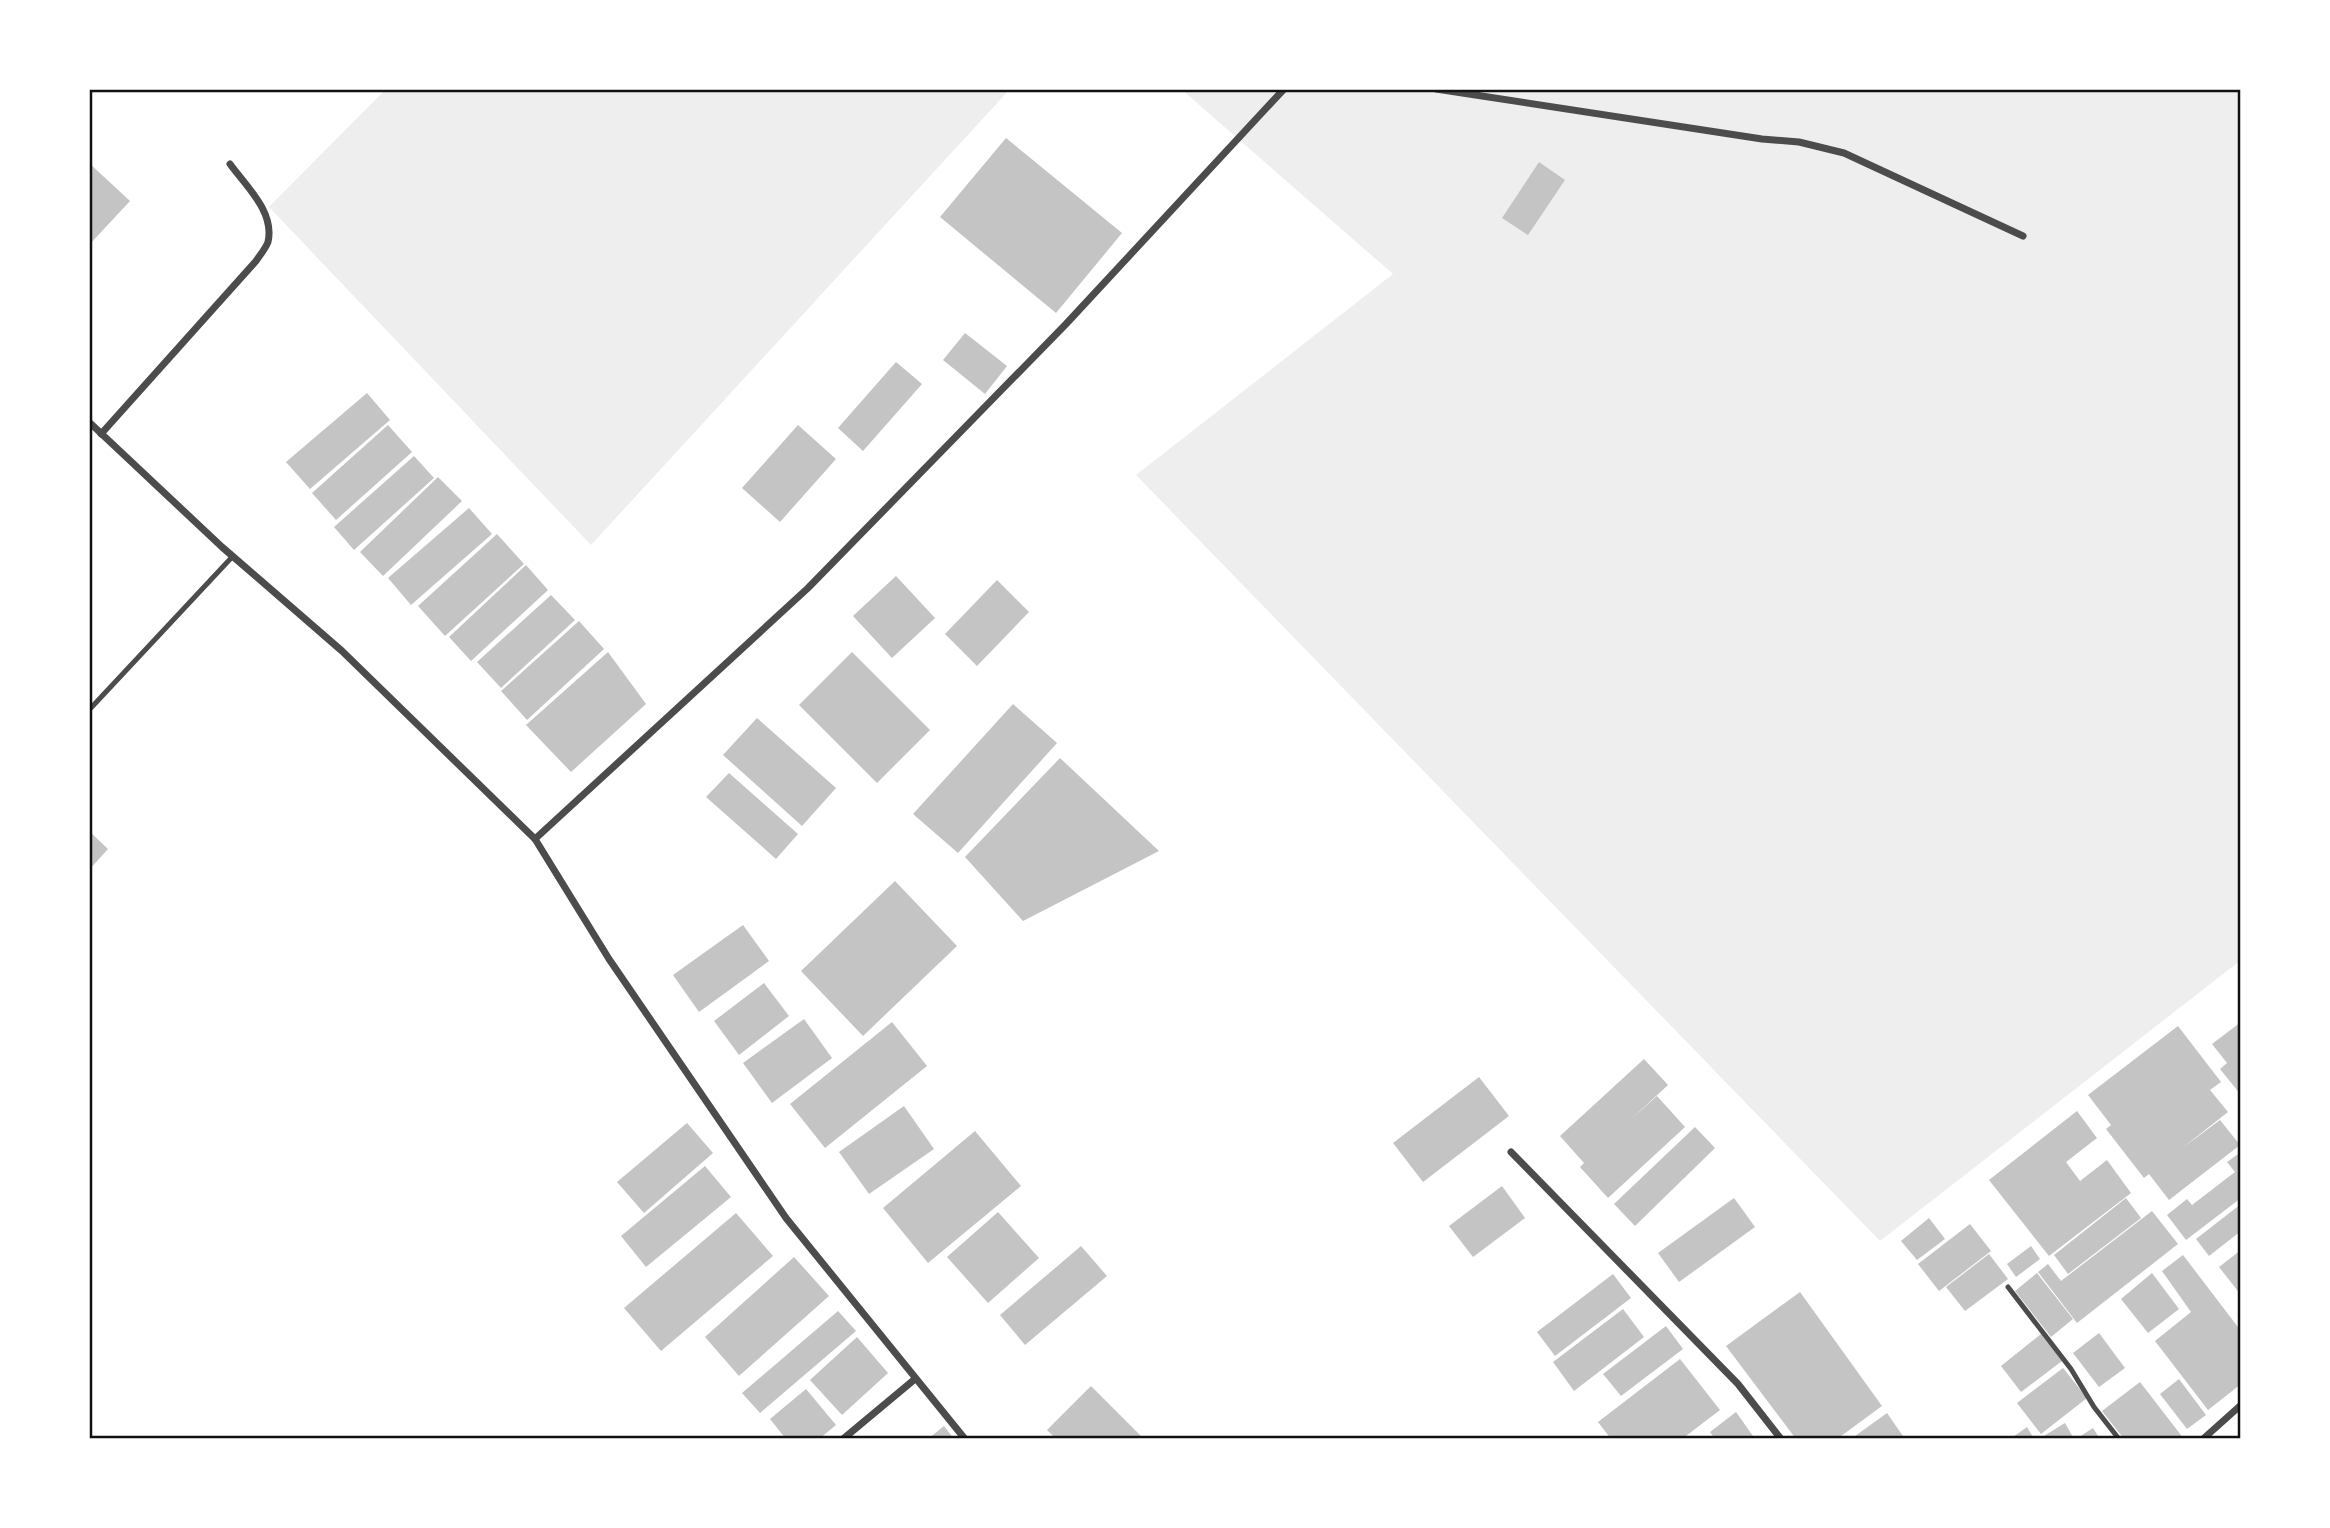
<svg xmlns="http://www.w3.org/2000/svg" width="2330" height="1528" font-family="Overpass,sans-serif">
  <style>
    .green { fill: #eee }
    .building { fill: #c4c4c4 }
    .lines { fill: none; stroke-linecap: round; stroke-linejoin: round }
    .service { stroke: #4c4c4c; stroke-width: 5 }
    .minor { stroke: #4c4c4c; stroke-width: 7 }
    .neatline { fill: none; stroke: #111; stroke-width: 2.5 }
  </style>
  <rect width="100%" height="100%" fill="#fff"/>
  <!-- green -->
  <g class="green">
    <path d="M386 89H1010L591 545 269 207Z"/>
    <path d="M1181 89H2241V960L1880 1241 1136 475 1393 274Z"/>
  </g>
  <!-- building -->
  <g class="building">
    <path d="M1006 138 1122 233 1056 313 940 217Z"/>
    <path d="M1539 162 1565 180 1528 235 1502 218Z"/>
    <path d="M89 163 130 201 89 245Z"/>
    <path d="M965 333 1007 366 985 394 943 360Z"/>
    <path d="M896 362 922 384 863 451 838 428Z"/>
    <path d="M367 393 390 420 310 489 286 462Z"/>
    <path d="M388 425 412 452 336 520 312 493Z"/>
    <path d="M798 425 836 459 780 522 742 488Z"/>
    <path d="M414 456 434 478 354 550 334 527Z"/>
    <path d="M438 477 462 501 383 576 360 552Z"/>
    <path d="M469 508 492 534 411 605 388 578Z"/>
    <path d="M497 534 524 564 445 636 418 606Z"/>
    <path d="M526 565 548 590 471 661 449 637Z"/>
    <path d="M896 576 935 618 892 658 853 616Z"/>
    <path d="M997 580 1029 612 977 666 945 634Z"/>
    <path d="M551 595 575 620 501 688 477 662Z"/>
    <path d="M579 621 604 649 527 720 501 691Z"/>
    <path d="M608 652 646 704 571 772 526 725Z"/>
    <path d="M852 652 930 730 877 783 799 705Z"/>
    <path d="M1013 704 1057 743 958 853 913 814Z"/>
    <path d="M757 718 836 788 802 826 723 755Z"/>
    <path d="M1060 758 1159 851 1023 921 965 857Z"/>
    <path d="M729 773 798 834 776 859 706 797Z"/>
    <path d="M89 831 108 849 89 870Z"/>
    <path d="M895 881 957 946 863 1036 801 971Z"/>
    <path d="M743 925 769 961 699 1012 673 975Z"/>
    <path d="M764 983 789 1016 739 1055 714 1021Z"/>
    <path d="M804 1019 832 1058 772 1103 743 1063Z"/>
    <path d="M892 1022 927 1066 825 1148 790 1104Z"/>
    <path d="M2241 1022V1095L2220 1069 2227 1063 2212 1044Z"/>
    <path d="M2178 1026 2221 1082 2210 1090 2228 1112 2181 1149 2220 1120 2240 1145 2169 1200 2149 1174 2144 1178 2106 1129 2111 1125 2088 1095Z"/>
    <path d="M1644 1059 1668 1085 1630 1120 1657 1096 1685 1127 1608 1198 1580 1167 1584 1163 1560 1136Z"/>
    <path d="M1479 1077 1509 1116 1423 1182 1393 1143Z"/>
    <path d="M904 1106 934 1149 869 1194 839 1152Z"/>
    <path d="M2077 1111 2097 1138 2066 1162 2080 1181 2107 1160 2131 1193 2049 1256 1989 1180Z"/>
    <path d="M687 1123 713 1153 644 1213 617 1182Z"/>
    <path d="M1695 1127 1715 1148 1635 1226 1614 1204Z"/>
    <path d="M975 1131 1021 1186 928 1263 883 1208Z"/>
    <path d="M2241 1152V1198L2186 1240 2167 1215 2187 1199 2192 1205 2235 1172 2227 1162Z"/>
    <path d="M705 1166 731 1197 646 1267 621 1236Z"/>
    <path d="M1502 1186 1525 1218 1473 1257 1449 1226Z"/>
    <path d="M1734 1198 1755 1227 1679 1282 1658 1253Z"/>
    <path d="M2126 1198 2141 1218 2068 1274 2054 1255Z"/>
    <path d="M2241 1204V1231L2209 1256 2196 1239Z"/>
    <path d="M2152 1211 2178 1244 2077 1323 2038 1272 2048 1264 2061 1281Z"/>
    <path d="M998 1212 1039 1258 988 1303 947 1257Z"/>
    <path d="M736 1213 773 1256 661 1351 624 1308Z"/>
    <path d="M1929 1218 1945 1239 1917 1260 1901 1241Z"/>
    <path d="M1970 1224 1991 1251 1939 1291 1918 1264Z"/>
    <path d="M1081 1246 1107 1276 1025 1345 1000 1315Z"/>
    <path d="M2031 1246 2040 1259 2016 1277 2007 1264Z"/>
    <path d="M2241 1250V1295L2219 1267Z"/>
    <path d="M1989 1254 2008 1279 1965 1311 1946 1287Z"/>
    <path d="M2183 1255 2241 1331V1384L2208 1410 2155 1341 2191 1312 2162 1271Z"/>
    <path d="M794 1257 829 1296 739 1376 705 1337Z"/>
    <path d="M2037 1273 2073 1319 2051 1337 2015 1291Z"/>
    <path d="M2152 1273 2179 1309 2148 1333 2121 1299Z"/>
    <path d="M1613 1274 1631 1298 1555 1356 1537 1332Z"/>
    <path d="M1800 1292 1882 1406 1837 1439H1796L1726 1346Z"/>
    <path d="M1623 1309 1644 1337 1574 1391 1553 1362Z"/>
    <path d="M838 1311 856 1331 760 1413 742 1393Z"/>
    <path d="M1666 1326 1683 1349 1621 1396 1603 1374Z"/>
    <path d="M2099 1333 2125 1368 2099 1387 2073 1353Z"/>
    <path d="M2041 1334 2062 1361 2021 1392 2001 1366Z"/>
    <path d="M857 1337 888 1373 842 1415 810 1380Z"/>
    <path d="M1680 1359 1720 1410 1682 1439H1611L1598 1422Z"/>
    <path d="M2063 1368 2087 1398 2041 1434 2017 1403Z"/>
    <path d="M2179 1379 2206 1415 2187 1429 2160 1394Z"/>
    <path d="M2140 1382 2184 1439H2124L2102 1411Z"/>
    <path d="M1091 1386 1142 1437 1140 1439H1056L1047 1430Z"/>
    <path d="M806 1389 836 1425 819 1439H786L770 1419Z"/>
    <path d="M1736 1412 1753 1436 1749 1439H1715L1710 1432Z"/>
    <path d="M1887 1413 1905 1439H1851Z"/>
    <path d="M2065 1423 2074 1439H2039Z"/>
    <path d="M944 1426 954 1439H928Z"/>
    <path d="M2027 1427 2034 1439H2010Z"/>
    <path d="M2093 1428 2100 1439H2076Z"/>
  </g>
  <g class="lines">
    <!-- service -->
    <g class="service">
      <path d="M89 710 233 556"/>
      <path d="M2008 1287 2071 1369 2094 1407 2119 1439"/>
    </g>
    <!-- minor -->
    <g class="minor">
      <path d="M1436 89 1762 139 1799 142 1844 153 2023 236"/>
      <path d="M89 422 222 547 342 651 535 839 609 959 786 1218 965 1439"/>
      <path d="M101 434 256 261C260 255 266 248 268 242 275 212 246 186 230 164"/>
      <path d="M535 839 808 588 1066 324 1284 89"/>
      <path d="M1511 1152 1738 1384 1781 1439"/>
      <path d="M843 1439 915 1379"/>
      <path d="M2203 1439 2241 1405"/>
    </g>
  </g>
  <!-- border -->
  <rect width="2330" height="1528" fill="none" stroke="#ffffff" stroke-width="182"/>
  <rect x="91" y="91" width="2148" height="1346" class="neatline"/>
</svg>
